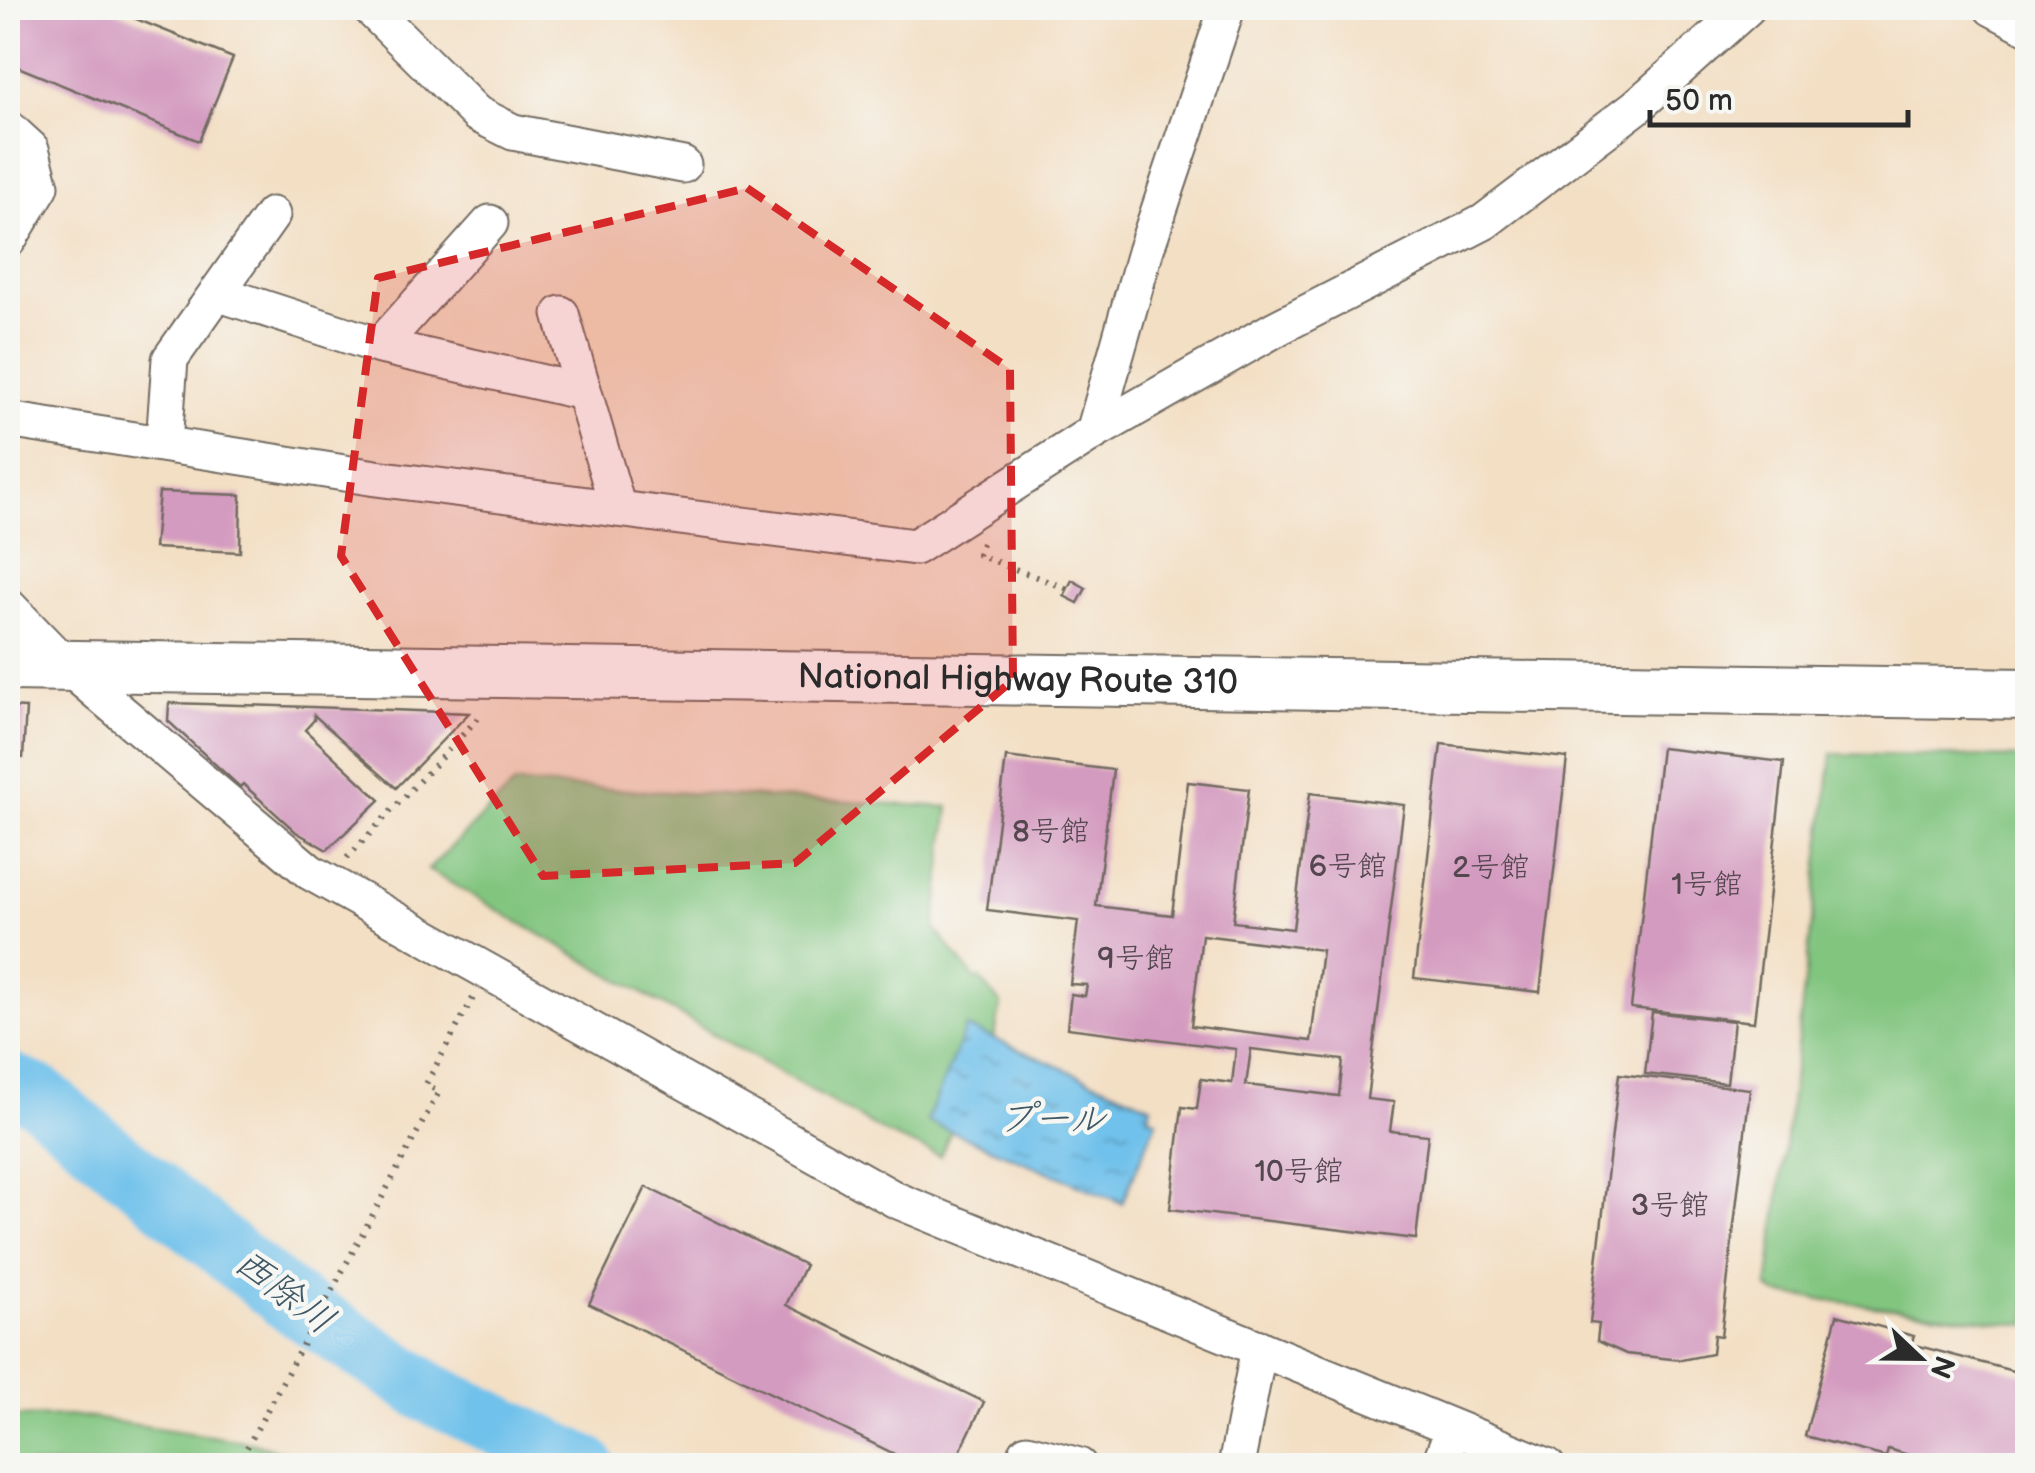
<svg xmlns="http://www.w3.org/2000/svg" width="2035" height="1473" font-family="'Balsamiq Sans','Klee One',sans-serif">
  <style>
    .park { fill: #81c57f; stroke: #567855; stroke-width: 2.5 }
    .water { fill: url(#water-ripples); stroke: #4e768b; stroke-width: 2.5 }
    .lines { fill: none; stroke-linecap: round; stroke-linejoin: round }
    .river { stroke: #70c1eb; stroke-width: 62 }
    .building { fill: #d49bc0; fill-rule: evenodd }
    .minor-casing { stroke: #716a61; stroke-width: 39 }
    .highway-casing { stroke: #716a61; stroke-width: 54 }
    .path { stroke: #716a61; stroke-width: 6; stroke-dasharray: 2.5 8; stroke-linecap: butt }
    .minor { stroke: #fff; stroke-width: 35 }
    .highway { stroke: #fff; stroke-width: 50 }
    .marked { fill: #d62828; fill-opacity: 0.2; stroke: #d62828; stroke-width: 8; stroke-dasharray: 20 12; stroke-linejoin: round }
    .labels { text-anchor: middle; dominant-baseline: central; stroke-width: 9; stroke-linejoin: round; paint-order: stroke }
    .number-label { font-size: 30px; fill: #554750 }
    .street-label { font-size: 35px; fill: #2b2b2b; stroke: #f6f6f2 }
    .water-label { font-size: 38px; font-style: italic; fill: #405865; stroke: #f6f6f2 }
  </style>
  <defs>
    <pattern id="water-ripples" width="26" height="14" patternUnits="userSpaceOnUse" patternTransform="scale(2.5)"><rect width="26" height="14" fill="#70c1eb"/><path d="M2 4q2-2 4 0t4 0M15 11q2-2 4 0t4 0" fill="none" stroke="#5c9dbf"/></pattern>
  </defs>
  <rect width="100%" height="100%" fill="#f6f6f2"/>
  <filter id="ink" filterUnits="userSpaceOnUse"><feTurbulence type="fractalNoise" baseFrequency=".01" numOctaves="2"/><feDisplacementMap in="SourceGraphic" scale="20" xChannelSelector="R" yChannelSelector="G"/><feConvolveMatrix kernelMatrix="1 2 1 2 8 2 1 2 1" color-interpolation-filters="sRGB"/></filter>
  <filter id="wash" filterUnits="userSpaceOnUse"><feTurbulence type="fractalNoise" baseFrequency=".0048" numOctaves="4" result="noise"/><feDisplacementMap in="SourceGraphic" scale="40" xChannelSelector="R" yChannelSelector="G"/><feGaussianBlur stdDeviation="2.25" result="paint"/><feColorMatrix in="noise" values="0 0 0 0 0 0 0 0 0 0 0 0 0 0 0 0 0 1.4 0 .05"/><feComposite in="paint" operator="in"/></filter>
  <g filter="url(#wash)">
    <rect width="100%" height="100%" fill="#f3dfc4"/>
    <!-- park -->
    <g class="park">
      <path d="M1832 754 2027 758V1325L1777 1294 1768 1288Z"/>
      <path d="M515 784 949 807 935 929 975 979 979 978 1001 1004 994 1039 967 1028 927 1121 951 1131 940 1156 889 1135 428 870Z"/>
      <path d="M77 1416 250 1442 325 1465H8V1417Z"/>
    </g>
    <!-- water -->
    <path class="water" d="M966 1027 1152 1106 1148 1116 1157 1120 1122 1203 927 1121Z"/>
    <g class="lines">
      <!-- river -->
      <path class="river" d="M8 1083 38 1096 285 1298 428 1392 585 1466"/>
    </g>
    <g id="blocks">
      <!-- building -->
      <g class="building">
        <path d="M8 8H109L233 58 199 141 8 63Z"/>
        <path d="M159 492 241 495 240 552 154 548Z"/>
        <path d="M1072 580 1086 588 1078 603 1064 596Z"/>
        <path d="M169 703 312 707 469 713 396 788 314 715V720L305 730 380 800 327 850 296 832 243 784 240 787 168 721Z"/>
        <path d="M8 707 26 708 23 758 8 757Z"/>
        <path d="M1441 744 1567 758 1540 992 1414 978Z"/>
        <path d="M1661 748 1784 762 1754 1022 1631 1008Z"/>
        <path d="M1006 757 1113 770 1096 906 1172 915 1188 782 1249 789 1233 922 1293 929 1310 793 1404 805 1367 1099 1394 1102 1390 1131 1428 1135 1416 1239 1170 1209 1182 1107 1197 1109 1201 1079 1232 1083 1236 1049 1067 1028 1071 994 1085 996 1087 985 1070 984 1078 921 987 910ZM1202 935 1322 950 1311 1041 1191 1026ZM1251 1049 1343 1060 1339 1096 1246 1085Z"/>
        <path d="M1652 1012 1734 1021 1727 1083 1645 1074Z"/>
        <path d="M1619 1074 1750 1089 1721 1336 1714 1335 1712 1354 1681 1360 1626 1354 1597 1341 1599 1324 1590 1323Z"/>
        <path d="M646 1187 805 1265 786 1305 984 1402 953 1466H919L589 1304Z"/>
        <path d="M1837 1315 1914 1336 1911 1344 2028 1375V1466H1948L1888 1449 1886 1457 1805 1436Z"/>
      </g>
    </g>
  </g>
  <g filter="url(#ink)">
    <use href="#blocks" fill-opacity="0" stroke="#716a61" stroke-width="2.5"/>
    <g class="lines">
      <defs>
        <g id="minor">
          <path d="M370 8 477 114 513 132 683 165"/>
          <path d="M1992 8 2028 27"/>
          <path d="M8 128 31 149 41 186 8 240"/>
          <path d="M217 293 380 346 583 392"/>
          <path d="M561 314 618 509"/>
          <path d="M380 346 490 223"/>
          <path d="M8 420 376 478 915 547 1094 432 1277 328 1484 222 1636 107 1747 8"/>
          <path d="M1094 432 1145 252 1227 8"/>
          <path d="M164 444 170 359 272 215"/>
          <path d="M8 606 65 665 310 872 896 1200 1547 1466"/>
          <path d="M1027 1452 1079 1466"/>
          <path d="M1236 1466 1259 1348"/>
          <path d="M1439 1466 1453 1429"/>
        </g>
        <g id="highway">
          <path id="s1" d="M8 665 2028 694"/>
        </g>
      </defs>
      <!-- minor casing -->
      <use href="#minor" class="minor-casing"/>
      <!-- highway casing -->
      <use href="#highway" class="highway-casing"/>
      <!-- path -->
      <g class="path">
        <path d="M982 543 978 555 1068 589"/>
        <path d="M347 858 482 714"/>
        <path d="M237 1466 439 1092 426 1084 473 998"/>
      </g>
      <!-- minor -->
      <use href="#minor" class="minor"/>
      <!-- highway -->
      <use href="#highway" class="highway"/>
    </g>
  </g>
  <!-- marked area -->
  <path class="marked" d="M747 188 1010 369 1013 680 795 863 543 876 341 556 378 278Z"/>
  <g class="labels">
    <!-- number labels -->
    <g class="number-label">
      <text x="1051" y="832">8号館</text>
      <text x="1348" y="867">6号館</text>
      <text x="1491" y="868">2号館</text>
      <text x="1707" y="885">1号館</text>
      <text x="1136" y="959">9号館</text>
      <text x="1299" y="1172">10号館</text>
      <text x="1670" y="1206">3号館</text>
    </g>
    <!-- street labels -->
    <g class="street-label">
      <text stroke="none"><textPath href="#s1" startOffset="1010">National Highway Route 310</textPath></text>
    </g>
    <!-- water labels -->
    <g class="water-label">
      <text x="1052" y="1119">プール</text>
      <text transform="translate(284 1292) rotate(37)">西除川</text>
    </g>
  </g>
  <!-- margin -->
  <rect width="2035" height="1473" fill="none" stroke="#f6f6f2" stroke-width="40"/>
  <!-- north arrow -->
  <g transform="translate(1920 1358) rotate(112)" stroke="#f6f6f2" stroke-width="8" paint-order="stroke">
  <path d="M0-8L18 38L0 25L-18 38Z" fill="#2b2b2b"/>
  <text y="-15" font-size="28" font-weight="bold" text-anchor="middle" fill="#2b2b2b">N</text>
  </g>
  <!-- scale -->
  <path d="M1650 110v15h258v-15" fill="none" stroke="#2b2b2b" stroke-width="5"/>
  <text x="1665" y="110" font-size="30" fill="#2b2b2b" stroke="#f6f6f2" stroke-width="8" paint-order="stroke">50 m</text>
</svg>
